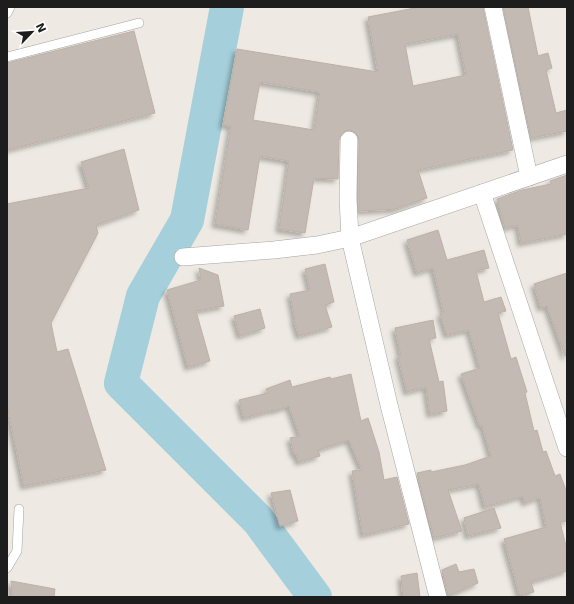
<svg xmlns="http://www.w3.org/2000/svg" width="574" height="604" font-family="'DejaVu Sans',sans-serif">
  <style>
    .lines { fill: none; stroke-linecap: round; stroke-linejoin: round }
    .river { stroke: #a4cfdb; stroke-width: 34 }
    .building { fill: #c2bab3; stroke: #bfb0a6; fill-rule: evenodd; filter: url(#shadow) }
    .lane-casing { stroke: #a4a4a4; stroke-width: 10 }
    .street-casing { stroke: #a4a4a4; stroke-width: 18 }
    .lane { stroke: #fff; stroke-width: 9 }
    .street { stroke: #fff; stroke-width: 17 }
  </style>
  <defs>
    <filter id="shadow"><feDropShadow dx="-3.5" dy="3.5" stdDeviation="2" flood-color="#0004"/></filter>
  </defs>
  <rect width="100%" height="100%" fill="#eeeae3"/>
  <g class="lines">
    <!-- river -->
    <path class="river" d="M227 7 187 220 143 296 121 383 258 520 315 597"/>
  </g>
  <!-- building -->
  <g class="building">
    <path d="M420 7H483L513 150 418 170 427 198 396 209 359 211V140L358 136 354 132 350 130 345 131 341 135 339 140 338 179 314 178 305 233 279 229 289 161 260 156 248 230 215 224 231 126 223 125 237 49 378 72 368 17ZM458 34 466 75 413 86 405 44ZM260 82 320 92 314 130 253 120Z"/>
    <path d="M503 7H528L538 56 548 53 552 68 546 70 556 113 567 110V131L531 138Z"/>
    <path d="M134 31 155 113 7 150V63Z"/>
    <path d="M124 149 139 210 96 225 98 233 51 323 57 352 68 349 106 470 24 486 7 405V204L89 188 81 162Z"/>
    <path d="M567 175V234L521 243 518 225 505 228 497 199 522 190 551 184 550 181Z"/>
    <path d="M438 230 447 260 484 250 489 268 476 271 484 302 501 297 506 311 498 313 511 359 516 357 527 392 525 393 534 431 537 430 543 452 546 451 555 476 560 474 567 493V521L560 522 567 550V571L531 582 534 592 520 596 504 539 546 527 540 497 525 503 523 496 485 507 479 484 448 490 462 531 434 538 417 473 431 470V472L465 465 491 456 482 425 480 426 461 374 480 368 469 330 447 335 440 314 444 313 433 268 417 273 407 240Z"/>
    <path d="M325 264 334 302 325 305 332 327 299 336 294 320 295 319 290 294 310 290 305 269Z"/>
    <path d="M199 268 218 275 224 306 196 311 210 361 188 367 167 290 201 280Z"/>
    <path d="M567 273V356H565L547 306 541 308 534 284Z"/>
    <path d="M260 309 265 328 240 336 234 316Z"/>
    <path d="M433 320 436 338 429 339 439 382 443 381 447 411 430 414 426 387 407 392 398 356H401L395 328Z"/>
    <path d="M351 374 361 421 368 418 379 452 384 480 397 477 409 524 363 535 352 471 362 470 349 440 318 450 320 456 299 462 296 454H294L290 438 300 436 289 406 274 411 273 410 244 418 239 400 268 393 266 389 290 380 292 387 330 377 331 379Z"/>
    <path d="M290 490 298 521 280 526 271 493Z"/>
    <path d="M494 508 501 528 468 536 464 518Z"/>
    <path d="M456 564 459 572 474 569 478 583 448 596 442 570Z"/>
    <path d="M417 573 420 597H403L401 576Z"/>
    <path d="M11 581 55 589 54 597H12Z"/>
  </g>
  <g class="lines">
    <defs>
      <g id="lane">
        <path d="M7 13 10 7"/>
        <path d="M7 57 139 23"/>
        <path d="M7 568 17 551 19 509"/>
      </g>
      <g id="street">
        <path d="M493 7 529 177"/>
        <path d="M349 140 348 198 350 238 389 405 438 597"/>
        <path d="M482 193 567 448"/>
        <path d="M183 257 274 250 317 245 350 238 567 164"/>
      </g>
    </defs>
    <!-- lane casing -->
    <use href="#lane" class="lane-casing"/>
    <!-- street casing -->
    <use href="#street" class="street-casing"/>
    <!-- lane -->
    <use href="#lane" class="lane"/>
    <!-- street -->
    <use href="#street" class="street"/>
  </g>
  <!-- border -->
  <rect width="574" height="604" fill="none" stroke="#1d1d1d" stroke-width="16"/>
  <!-- north arrow -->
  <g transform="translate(32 32) rotate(65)" stroke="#ffffff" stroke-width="3" paint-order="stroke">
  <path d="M0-3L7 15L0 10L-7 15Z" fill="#1d1d1d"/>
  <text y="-6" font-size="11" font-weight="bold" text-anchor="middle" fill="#1d1d1d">N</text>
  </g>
</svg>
